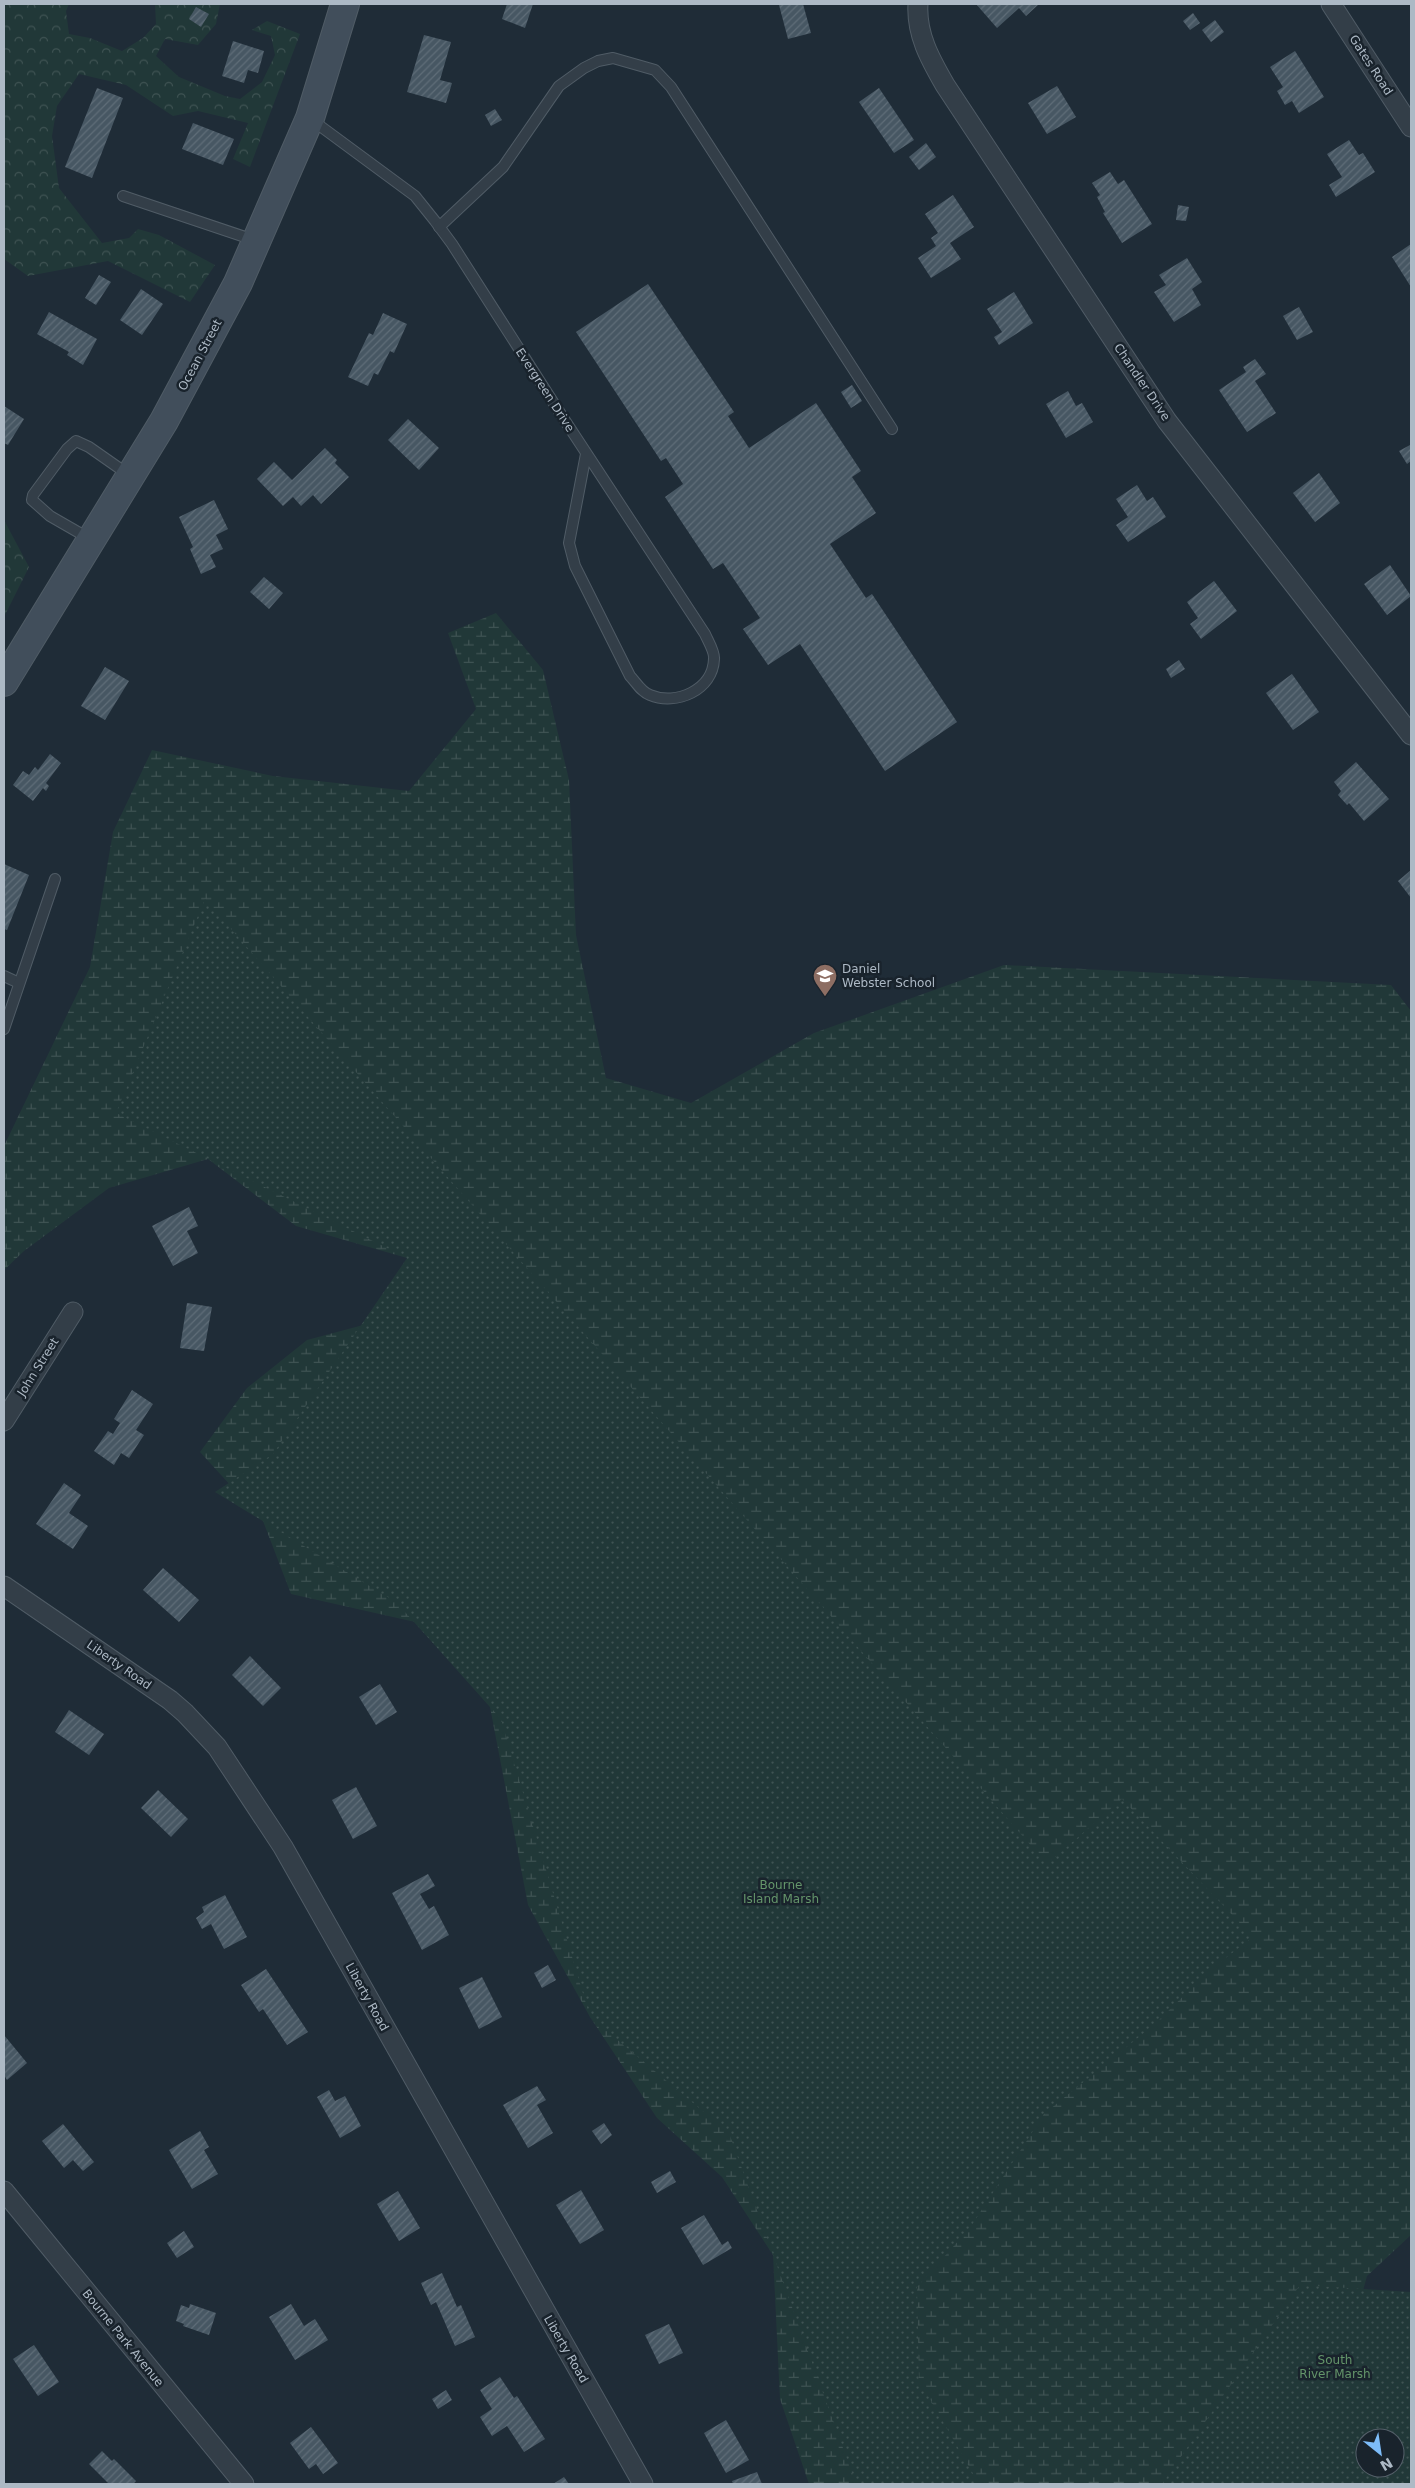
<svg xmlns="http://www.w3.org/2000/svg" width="1415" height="2488" font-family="'DejaVu Sans',sans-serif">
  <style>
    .forest { fill: url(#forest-crowns) }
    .wetland { fill: url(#wetland-marsh); fill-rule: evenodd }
    .park { fill: url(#park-dots); fill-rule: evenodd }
    .building { fill: url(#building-hatch) }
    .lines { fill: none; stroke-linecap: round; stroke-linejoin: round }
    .service-casing { stroke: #505c66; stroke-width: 12 }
    .minor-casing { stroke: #505c66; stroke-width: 21 }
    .secondary-casing { stroke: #505c66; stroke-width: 30 }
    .service { stroke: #333e48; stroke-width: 10 }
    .minor { stroke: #333e48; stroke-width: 19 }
    .secondary { stroke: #414e5b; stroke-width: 28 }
    .labels { text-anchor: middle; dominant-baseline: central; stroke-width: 5; stroke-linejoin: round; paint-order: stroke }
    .street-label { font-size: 12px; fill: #adb9c5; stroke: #19232c }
    .poi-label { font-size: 12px; fill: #adb9c5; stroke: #19232c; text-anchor: start }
    .park-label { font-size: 12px; fill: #64956a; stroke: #19232c }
  </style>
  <defs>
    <pattern id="forest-crowns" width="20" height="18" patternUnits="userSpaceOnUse" patternTransform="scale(1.25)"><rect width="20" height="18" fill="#213838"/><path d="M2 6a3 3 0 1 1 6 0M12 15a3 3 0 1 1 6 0" fill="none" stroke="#3f5353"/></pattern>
    <pattern id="wetland-marsh" width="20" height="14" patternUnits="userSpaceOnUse" patternTransform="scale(1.25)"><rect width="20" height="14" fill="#213838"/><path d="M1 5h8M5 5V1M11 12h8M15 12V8" fill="none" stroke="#3f5353"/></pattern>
    <pattern id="park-dots" width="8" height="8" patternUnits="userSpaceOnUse" patternTransform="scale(1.25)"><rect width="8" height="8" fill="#213838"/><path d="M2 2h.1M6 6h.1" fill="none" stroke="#3f5353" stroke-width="1.8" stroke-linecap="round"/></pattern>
    <pattern id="building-hatch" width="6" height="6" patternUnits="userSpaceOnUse" patternTransform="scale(1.25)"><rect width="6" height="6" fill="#475763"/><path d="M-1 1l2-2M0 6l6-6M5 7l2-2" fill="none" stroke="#5f6d78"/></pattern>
  </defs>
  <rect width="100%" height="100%" fill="#1f2c37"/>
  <!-- forest -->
  <g class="forest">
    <path d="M4 4H69L66 11 69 34 90 38 122 51 143 38 156 24 155 4H220L216 24 198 45 165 39 156 56 179 77 225 96 240 99 262 82 275 55 271 36 252 30 267 21 300 34 250 167 233 159 248 123 198 111 173 116 126 85 79 74 57 106 52 136 59 188 102 243 129 238 138 229 159 235 215 265 190 302 108 261 28 276 4 259Z"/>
    <path d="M4 520 29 567 4 617Z"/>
  </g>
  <!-- wetland -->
  <path class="wetland" d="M496 613 543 670 569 780 576 935 606 1078 691 1103 814 1033 1004 965 1391 985 1411 1011V2235L1367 2276 1350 2338 1411 2372V2484H809L780 2399 773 2255 722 2177 657 2118 590 2017 528 1905 490 1707 415 1622 291 1594 263 1521 200 1452 247 1388 307 1340 427 1308 407 1258 296 1226 208 1159 109 1188 24 1251 4 1270V1146L90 967 113 832 152 750 273 776 409 791 476 709 448 633ZM1365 2438H1395V2468H1365Z"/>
  <!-- park -->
  <g class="park">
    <path d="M205 899 1047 1864 1122 1799 1253 1937 1210 1970 1155 2024 1044 2114 970 2228 917 2287 919 2380 979 2484H856L729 2133 590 2017 501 1719 396 1602 215 1492 273 1454 407 1258 116 1113Z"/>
    <path d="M1300 2285 1411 2292V2484H1162ZM1365 2438H1395V2468H1365Z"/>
  </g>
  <!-- building -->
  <g class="building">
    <path d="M507 4H533L525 28 502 19Z"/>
    <path d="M785 4H803L811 33 788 39 779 5Z"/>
    <path d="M976 4H1039L1026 16 1019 8 997 28Z"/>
    <path d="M196 7 209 14 201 27 189 19Z"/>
    <path d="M1193 13 1200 23 1190 30 1183 21Z"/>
    <path d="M1215 20 1224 32 1211 42 1202 30Z"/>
    <path d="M424 35 451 42 440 80 452 83 446 103 407 92Z"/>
    <path d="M233 41 264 51 258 73 248 70 244 83 222 76Z"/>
    <path d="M1295 51 1324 97 1299 113 1292 101 1285 105 1277 91 1283 87 1270 67Z"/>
    <path d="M1057 86 1076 117 1047 134 1028 103Z"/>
    <path d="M97 88 123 98 92 178 65 167Z"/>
    <path d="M879 88 914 140 894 153 859 102Z"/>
    <path d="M495 109 502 120 491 126 485 115Z"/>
    <path d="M193 123 234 139 223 165 182 149Z"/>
    <path d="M1349 140 1359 155 1363 153 1375 172 1336 197 1329 185 1342 177 1327 154Z"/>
    <path d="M926 143 936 157 919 170 909 157Z"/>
    <path d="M1110 172 1118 184 1124 180 1152 224 1122 243 1103 213 1105 212 1097 197 1100 195 1092 183Z"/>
    <path d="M953 195 974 227 950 243 961 259 931 278 918 258 936 246 931 238 938 233 925 214Z"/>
    <path d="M1178 205 1189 207 1186 221 1176 220Z"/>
    <path d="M1411 244V287L1392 257Z"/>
    <path d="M1187 258 1202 282 1192 289 1201 305 1174 322 1154 292 1166 285 1159 275Z"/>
    <path d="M99 275 111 282 96 305 85 298Z"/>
    <path d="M648 284 734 412 728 416 749 448 816 403 861 471 852 477 876 513 830 544 866 598 872 594 957 722 885 771 800 644 768 665 743 629 760 618 723 563 713 569 665 497 683 484 666 458 661 461 576 332Z"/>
    <path d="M141 289 163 304 142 335 120 320Z"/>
    <path d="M1014 292 1033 323 999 345 994 337 1002 332 987 309Z"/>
    <path d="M1299 307 1313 332 1297 340 1283 316Z"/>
    <path d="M49 312 97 339 83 365 67 355 69 352 37 334Z"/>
    <path d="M383 313 407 324 394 353 390 351 378 375 374 373 368 386 348 377 369 333 373 335Z"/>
    <path d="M1255 359 1266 374 1255 381 1276 413 1247 432 1219 390 1246 372 1243 367Z"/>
    <path d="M852 385 862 401 851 408 841 392Z"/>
    <path d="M1068 391 1076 406 1082 403 1093 422 1066 438 1046 404Z"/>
    <path d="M4 406 24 419 8 445 4 443Z"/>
    <path d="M408 419 439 448 419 470 388 440Z"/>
    <path d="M1410 445 1411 461 1407 464 1399 451Z"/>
    <path d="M325 448 337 460 335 463 349 477 321 504 313 495 301 506 293 497 283 506 257 479 274 462 292 480Z"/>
    <path d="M1319 473 1340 503 1315 522 1293 493Z"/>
    <path d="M1137 485 1147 501 1153 497 1166 517 1128 542 1116 525 1128 517 1116 499Z"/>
    <path d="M214 500 228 529 216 535 223 549 210 555 216 567 201 574 190 549 193 547 179 517Z"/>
    <path d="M1390 565 1411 596 1387 615 1364 584Z"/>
    <path d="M264 577 283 593 269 609 250 592Z"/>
    <path d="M1214 581 1237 611 1201 639 1190 624 1198 618 1187 602Z"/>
    <path d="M1179 660 1185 669 1171 678 1166 669Z"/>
    <path d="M105 667 129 681 105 720 81 706Z"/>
    <path d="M1292 674 1319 712 1293 730 1266 693Z"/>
    <path d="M50 754 61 763 46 783 49 786 46 791 43 788 33 801 13 785 23 771 29 775 35 767 38 770Z"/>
    <path d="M1356 762 1389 799 1364 821 1349 803 1347 805 1338 795 1341 791 1334 782Z"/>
    <path d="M4 864 29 875 7 930 4 929Z"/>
    <path d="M1411 870V898L1398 881Z"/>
    <path d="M189 1207 198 1226 187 1231 198 1253 173 1266 152 1226Z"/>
    <path d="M187 1303 212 1307 204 1351 180 1348Z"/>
    <path d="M132 1390 153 1404 136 1430 144 1435 129 1458 121 1453 114 1465 94 1451 108 1431 113 1434 120 1423 114 1419Z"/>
    <path d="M64 1483 81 1495 69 1513 88 1526 73 1549 36 1524Z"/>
    <path d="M163 1568 199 1600 179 1622 143 1590Z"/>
    <path d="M250 1656 281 1688 263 1706 232 1675Z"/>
    <path d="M380 1684 397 1712 376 1725 359 1697Z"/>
    <path d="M69 1710 104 1734 89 1755 55 1732Z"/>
    <path d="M356 1787 377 1826 353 1839 332 1800Z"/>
    <path d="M158 1790 188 1819 171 1837 141 1808Z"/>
    <path d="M428 1874 435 1886 420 1894 429 1909 434 1906 449 1935 422 1950 392 1893Z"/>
    <path d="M225 1895 247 1937 224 1949 211 1924 202 1929 196 1918 204 1912 202 1907Z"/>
    <path d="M548 1965 556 1980 542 1988 534 1973Z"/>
    <path d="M266 1969 308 2032 287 2045 263 2009 259 2012 241 1985Z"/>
    <path d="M482 1977 502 2017 479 2029 459 1988Z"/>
    <path d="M4 2035 27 2063 7 2080 4 2075Z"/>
    <path d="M537 2086 546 2100 537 2105 553 2133 528 2148 503 2105Z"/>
    <path d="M329 2090 335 2101 345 2096 361 2126 340 2138 317 2097Z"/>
    <path d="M604 2123 612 2135 601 2144 592 2131Z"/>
    <path d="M63 2124 94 2162 83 2171 73 2160 64 2168 42 2141Z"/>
    <path d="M200 2131 209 2147 204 2150 218 2174 192 2189 169 2150Z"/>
    <path d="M670 2171 676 2182 657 2193 651 2182Z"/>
    <path d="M581 2190 604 2230 580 2244 556 2205Z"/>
    <path d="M398 2191 420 2228 399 2241 377 2204Z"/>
    <path d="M704 2215 722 2245 728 2241 732 2248 703 2265 681 2228Z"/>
    <path d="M184 2231 194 2247 177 2258 167 2243Z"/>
    <path d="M442 2273 457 2307 461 2305 475 2337 455 2346 436 2302 431 2305 421 2283Z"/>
    <path d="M190 2304 216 2313 209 2335 183 2326 184 2324 176 2321 181 2305 189 2308Z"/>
    <path d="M291 2304 304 2326 315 2319 328 2340 295 2360 269 2317Z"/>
    <path d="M669 2324 683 2353 659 2364 645 2335Z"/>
    <path d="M34 2345 59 2382 38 2396 13 2359Z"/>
    <path d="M500 2377 514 2398 517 2396 545 2439 524 2452 507 2426 492 2436 480 2417 492 2409 480 2390Z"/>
    <path d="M446 2390 452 2400 438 2409 432 2399Z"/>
    <path d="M726 2420 749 2460 726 2473 704 2433Z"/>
    <path d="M311 2427 338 2463 323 2474 316 2464 309 2469 290 2443Z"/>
    <path d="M102 2451 112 2461 114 2459 136 2481 133 2484H109L89 2464Z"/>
    <path d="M757 2472 762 2484H733L732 2481Z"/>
    <path d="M564 2477 569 2484H553Z"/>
  </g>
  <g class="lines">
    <defs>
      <g id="service">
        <path d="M312 120 415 196 435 221 452 244 562 416 705 634C708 641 715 652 714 659 713 690 676 706 650 695 641 692 636 682 630 676L575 566 569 543 586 454"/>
        <path d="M123 196 257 241"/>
        <path d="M439 227 503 167 559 86 584 68 598 61 613 58 655 70 671 87 892 429"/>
        <path d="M90 539 50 516 32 500 33 495 67 449 76 441 89 447 129 475"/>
        <path d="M4 976 19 983"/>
        <path d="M4 1029 55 879"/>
      </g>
      <g id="minor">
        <path d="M918 4C916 34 930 59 945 85L1167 421 1411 735"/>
        <path d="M1331 4 1411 127"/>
        <path d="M4 1421 73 1312"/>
        <path d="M4 1586 170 1700 185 1713 217 1747 283 1847 643 2484"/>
        <path d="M4 2191 244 2484"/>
      </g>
      <path id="secondary" d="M4 682 164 421 238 283 310 118 345 4"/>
    </defs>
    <!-- service casing -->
    <use href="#service" class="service-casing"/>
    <!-- minor casing -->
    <use href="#minor" class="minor-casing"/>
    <!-- secondary casing -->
    <use href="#secondary" class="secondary-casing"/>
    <!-- service -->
    <use href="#service" class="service"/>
    <!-- minor -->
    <use href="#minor" class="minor"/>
    <!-- secondary -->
    <use href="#secondary" class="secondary"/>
  </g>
  <!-- icons -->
  <defs>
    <symbol id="school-pin" viewBox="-11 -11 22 30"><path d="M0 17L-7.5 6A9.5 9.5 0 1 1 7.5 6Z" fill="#8d6e63" stroke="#19232c"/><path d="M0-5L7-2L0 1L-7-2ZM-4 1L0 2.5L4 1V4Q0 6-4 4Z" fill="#fff"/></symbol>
  </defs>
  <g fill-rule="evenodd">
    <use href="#school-pin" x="811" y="962" width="28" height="38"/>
  </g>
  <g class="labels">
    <!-- street labels -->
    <g class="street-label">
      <text transform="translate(1371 65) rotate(57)">Gates Road</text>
      <text transform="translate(200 355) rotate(-62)">Ocean Street</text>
      <text transform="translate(1142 382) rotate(56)">Chandler Drive</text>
      <text transform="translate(545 390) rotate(57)">Evergreen Drive</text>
      <text transform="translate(38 1367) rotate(-58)">John Street</text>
      <text transform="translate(119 1665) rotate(35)">Liberty Road</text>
      <text transform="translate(367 1997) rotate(61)">Liberty Road</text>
      <text transform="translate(123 2338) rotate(51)">Bourne Park Avenue</text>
      <text transform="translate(566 2349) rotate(60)">Liberty Road</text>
    </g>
    <!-- poi labels -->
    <g class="poi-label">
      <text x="842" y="969">Daniel<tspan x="842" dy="14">Webster School</tspan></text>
    </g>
    <!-- park labels -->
    <g class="park-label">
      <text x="781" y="1885">Bourne<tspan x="781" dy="14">Island Marsh</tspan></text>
      <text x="1335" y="2360">South<tspan x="1335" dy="14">River Marsh</tspan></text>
    </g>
  </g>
  <!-- border -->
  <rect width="1415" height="2488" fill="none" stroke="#adb9c5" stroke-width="10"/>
  <!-- north arrow -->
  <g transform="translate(1380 2453) rotate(150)"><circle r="24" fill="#19232c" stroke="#545f69"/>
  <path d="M0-4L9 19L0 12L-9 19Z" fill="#7dbcf9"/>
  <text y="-8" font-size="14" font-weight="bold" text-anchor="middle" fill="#adb9c5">N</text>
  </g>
</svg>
